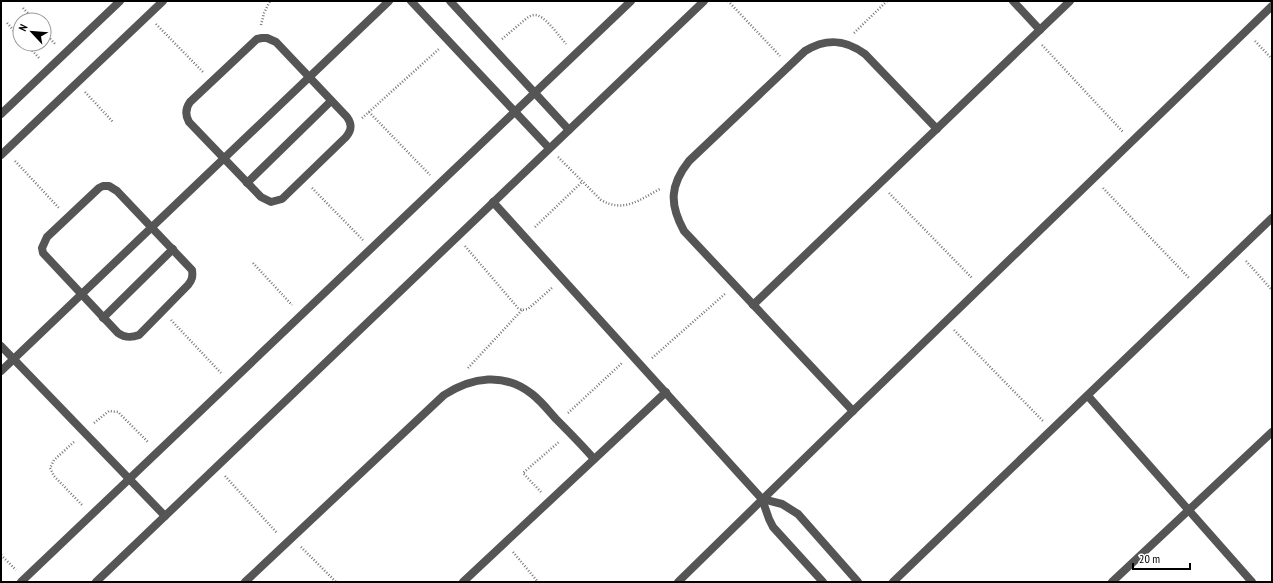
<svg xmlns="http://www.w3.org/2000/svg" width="1273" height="583" font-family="'PT Sans Narrow',sans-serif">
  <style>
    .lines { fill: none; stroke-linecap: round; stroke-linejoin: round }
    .path { stroke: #777; stroke-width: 2.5; stroke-dasharray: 1 2; stroke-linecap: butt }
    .service { stroke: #555; stroke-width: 8 }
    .minor { stroke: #555; stroke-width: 8 }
  </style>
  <rect width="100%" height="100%" fill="#fff"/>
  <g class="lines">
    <!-- path -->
    <g class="path">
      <path d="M728 1 780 56"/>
      <path d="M23 8 34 20"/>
      <path d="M7 23 20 37"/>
      <path d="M156 24 203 72"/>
      <path d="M261 25 264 13 270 1"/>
      <path d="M44 32 56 45"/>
      <path d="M854 33 887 1"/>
      <path d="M502 39 527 18C531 15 535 14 539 16 548 20 560 37 566 44"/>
      <path d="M1255 41 1272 59"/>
      <path d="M26 44 40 59"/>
      <path d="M1042 45 1123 132"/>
      <path d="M85 92 113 122"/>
      <path d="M369 112 430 175"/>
      <path d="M362 118 439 49"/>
      <path d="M558 157 601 200C624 213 639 200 660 189"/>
      <path d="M15 161 59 208"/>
      <path d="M312 188 363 240"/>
      <path d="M1103 188 1190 279"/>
      <path d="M889 193 972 278"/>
      <path d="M535 227 582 182"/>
      <path d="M465 246 518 308 522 310 528 309 553 287"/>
      <path d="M1246 261 1272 290"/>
      <path d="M253 263 292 305"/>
      <path d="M171 320 221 373"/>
      <path d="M954 330 1043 421"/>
      <path d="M652 358 726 293"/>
      <path d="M468 368 522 310"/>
      <path d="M568 413 622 363"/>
      <path d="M94 423 109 411 118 412 148 442"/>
      <path d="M74 442 54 460 50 468 54 476 83 506"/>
      <path d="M225 476 277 533"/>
      <path d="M541 492 523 473 560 441"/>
      <path d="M301 547 336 582"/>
      <path d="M513 552 538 582"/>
      <path d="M1 555 16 570"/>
    </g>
    <!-- service -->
    <g class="service">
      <path d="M262 38H267L276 42 347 117C352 124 352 130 346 137L282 199 271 202 261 197 189 122C185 115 185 109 190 102L257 39Z"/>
      <path d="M247 183 331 101"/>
      <path d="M103 186H109L117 191 192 270C193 277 192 280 188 285L139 335C131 338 125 338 118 333L43 253 42 248 47 237 99 188Z"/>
      <path d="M103 318 173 249"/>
    </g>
    <!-- minor -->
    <g class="minor">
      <path d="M411 1 549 148"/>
      <path d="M450 1 569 130"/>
      <path d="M1013 1 1040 30"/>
      <path d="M1 114 120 1"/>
      <path d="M1 155 163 1"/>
      <path d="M493 202 762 499 769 519 773 527 823 582"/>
      <path d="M753 305 1070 1"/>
      <path d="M1 346 165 516"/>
      <path d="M1 371 389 1"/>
      <path d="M1088 396 1252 582"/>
      <path d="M853 411 684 231C669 204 670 185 689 161L805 51C826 38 845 39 865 54L937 129"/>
      <path d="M762 499 782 504 798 514 858 582"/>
      <path d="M21 582 631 1"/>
      <path d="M96 582 704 1"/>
      <path d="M245 582 444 395C472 377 504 372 532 394 541 401 548 410 556 419 569 432 582 445 594 459"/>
      <path d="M463 582 666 392"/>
      <path d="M678 582 853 411 1272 6"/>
      <path d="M893 582 1272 218"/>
      <path d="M1112 582 1272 432"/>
    </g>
  </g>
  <!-- border -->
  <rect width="1273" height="583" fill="none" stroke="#000000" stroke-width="4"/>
  <!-- north arrow -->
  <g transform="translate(32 32) rotate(296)"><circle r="19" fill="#ffffff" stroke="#999999"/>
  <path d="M0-3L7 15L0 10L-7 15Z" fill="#000000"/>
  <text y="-6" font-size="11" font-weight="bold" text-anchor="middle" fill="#000000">N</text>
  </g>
  <!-- scale -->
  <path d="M1133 563v6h57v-6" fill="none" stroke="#000000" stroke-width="2"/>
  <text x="1139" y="563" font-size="12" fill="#000000" stroke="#ffffff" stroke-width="3" paint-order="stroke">20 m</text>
</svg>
